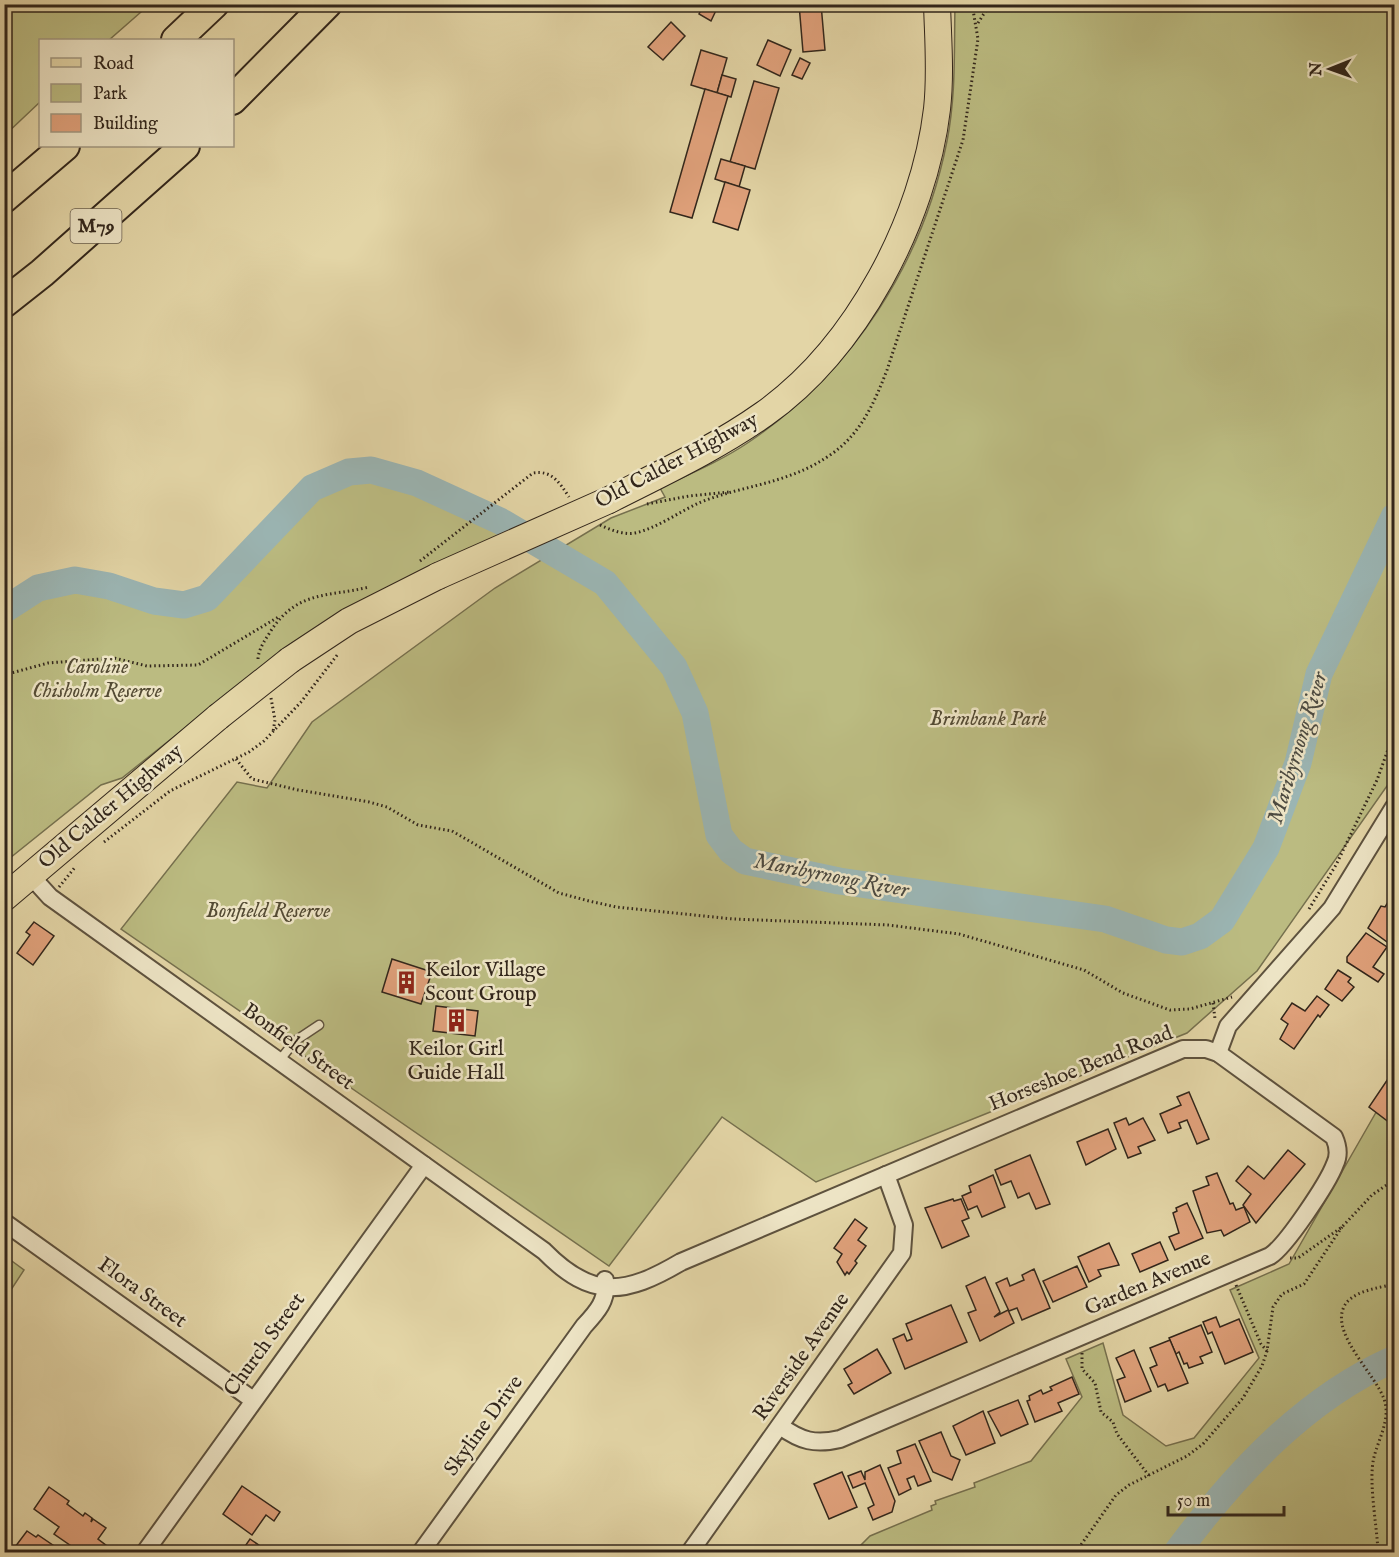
<svg xmlns="http://www.w3.org/2000/svg" width="1399" height="1557" font-family="'IM FELL English',serif">
  <style>
    .green { fill: #bbbb81; stroke: #76704e; stroke-width: 1.5 }
    .lines { fill: none; stroke-linecap: round; stroke-linejoin: round }
    .river { stroke: #9bb5b3; stroke-width: 27 }
    .building { fill: #e0a17b; stroke: #32261b; stroke-width: 1.5 }
    .service-casing { stroke: #5e523e; stroke-width: 11 }
    .minor-casing { stroke: #5e523e; stroke-width: 20 }
    .primary-casing { stroke: #32261b; stroke-width: 28 }
    .motorway-casing { stroke: #32261b; stroke-width: 32 }
    .path { stroke: #32261b; stroke-width: 3; stroke-dasharray: 1.5 3; stroke-linecap: butt }
    .service { stroke: #ede4c5; stroke-width: 8 }
    .minor { stroke: #ede4c5; stroke-width: 16 }
    .primary { stroke: #e3d5a6; stroke-width: 26 }
    .motorway { stroke: #e3d5a6; stroke-width: 28 }
    .primary-bridge-casing { stroke: #32261b; stroke-width: 28; stroke-linecap: butt }
    .primary-bridge { stroke: #e3d5a6; stroke-width: 26 }
    .labels { text-anchor: middle; dominant-baseline: central; stroke-width: 5; stroke-linejoin: round; paint-order: stroke }
    .shield { fill: #ede4c5; stroke: #6a5f4e; stroke-width: 1.5 }
    .shield-label { font-size: 20px; font-weight: bold; fill: #32261b }
    .street-label { font-size: 21px; fill: #32261b; stroke: #ede4c5 }
    .park-label { font-size: 21px; font-style: italic; fill: #544b34; stroke: #ede4c5 }
    .poi-label { font-size: 21px; fill: #32261b; stroke: #ede4c5; text-anchor: start }
    .water-label { font-size: 22px; font-style: italic; fill: #4c4a41; stroke: #ede4c5 }
  </style>
  <rect width="100%" height="100%" fill="#e3d5a6"/>
  <filter id="stains"><feTurbulence type="fractalNoise" baseFrequency=".00333" numOctaves="4"/><feColorMatrix values="0 0 0 0 .2 0 0 0 0 .09 0 0 0 0 .02 0 0 0 .5 -.17"/></filter>
  <radialGradient id="worn" r=".72"><stop offset=".6" stop-color="#630" stop-opacity="0"/><stop offset="1" stop-color="#630" stop-opacity=".3"/></radialGradient>
  <!-- green -->
  <g class="green">
    <path d="M5 4H149V5L109 40H40V102L5 135Z"/>
    <path d="M955 5H1394V776L1257 971 1187 1033 816 1182 722 1117 609 1266 121 929 237 782 267 788 312 722 495 588 611 518 665 497 660 488C690 474 721 461 749 442 852 372 923 263 947 141 956 96 954 50 955 5Z"/>
    <path d="M371 470 417 483 514 529 363 600 292 643 122 778 101 785 5 862V610L38 588 75 580 109 586 154 601 184 605 207 598 312 488 349 472Z"/>
    <path d="M1394 1081V1552H854L870 1536 932 1510 931 1506 936 1504 935 1501 975 1487 974 1483 1031 1461 1082 1397 1066 1359 1103 1343 1123 1415 1166 1446 1194 1438 1259 1358 1230 1290 1289 1264Z"/>
    <path d="M5 1256 24 1270 5 1299Z"/>
  </g>
  <g class="lines">
    <!-- river -->
    <g class="river">
      <path d="M4 610 38 588 75 580 109 586 154 601 184 605 207 598 312 488 349 472 371 470 417 483 500 521 605 583 674 667 695 713 719 835 731 851 745 861 839 881 1105 919 1166 940 1182 942 1200 936 1222 920 1266 848 1298 763 1319 674 1394 517"/>
      <path d="M1177 1552C1234 1475 1305 1398 1394 1359"/>
    </g>
  </g>
  <!-- building -->
  <g class="building">
    <path d="M704 4H719L711 21 699 14Z"/>
    <path d="M799 4H821L825 50 803 52Z"/>
    <path d="M671 22 685 36 663 60 648 47Z"/>
    <path d="M768 40 791 50 780 76 757 65Z"/>
    <path d="M701 50 727 58 717 93 691 85Z"/>
    <path d="M800 58 810 63 802 79 792 75Z"/>
    <path d="M722 75 736 79 731 97 717 93Z"/>
    <path d="M754 81 779 88 755 169 730 162Z"/>
    <path d="M705 89 728 96 692 218 670 212Z"/>
    <path d="M721 159 745 166 739 187 715 179Z"/>
    <path d="M725 182 750 190 738 230 713 222Z"/>
    <path d="M1392 896 1394 897V947L1368 928 1381 906 1385 907Z"/>
    <path d="M34 922 54 936 33 965 17 953 30 935 26 932Z"/>
    <path d="M1366 933 1387 947 1373 967 1384 974 1378 982 1347 962V957Z"/>
    <path d="M392 959 432 972 421 1004 382 992Z"/>
    <path d="M1338 970 1351 978 1348 982 1354 987 1342 1001 1325 989Z"/>
    <path d="M1317 996 1329 1005 1320 1017 1318 1015 1294 1049 1280 1039 1288 1024 1281 1019 1292 1003 1305 1011Z"/>
    <path d="M436 1006 478 1011 475 1036 433 1031Z"/>
    <path d="M1394 1070V1126L1369 1107Z"/>
    <path d="M1189 1092 1209 1139 1197 1144 1187 1120 1179 1123 1181 1128 1168 1133 1160 1114 1181 1105 1177 1097Z"/>
    <path d="M1126 1118 1129 1125 1143 1118 1155 1140 1138 1147 1141 1153 1128 1158 1114 1123Z"/>
    <path d="M1108 1129 1116 1149 1086 1165 1077 1142Z"/>
    <path d="M1288 1150 1305 1164 1256 1223 1243 1205 1251 1194 1236 1181 1248 1166 1264 1179Z"/>
    <path d="M1030 1155 1050 1204 1036 1209 1029 1193 1018 1198 1011 1181 1001 1185 995 1170Z"/>
    <path d="M1217 1173 1230 1204 1233 1203 1236 1210 1244 1207 1250 1222 1224 1236 1221 1230 1207 1233 1193 1191 1209 1185 1206 1177Z"/>
    <path d="M993 1175 1005 1207 982 1217 977 1206 968 1210 962 1196 971 1192 969 1186Z"/>
    <path d="M953 1199 954 1201 961 1199 969 1218 962 1221 969 1236 942 1248 925 1208Z"/>
    <path d="M1187 1203 1203 1238 1175 1250 1169 1237 1179 1233 1173 1213 1177 1211 1176 1208Z"/>
    <path d="M855 1219 867 1228 858 1240 866 1246 855 1261 857 1263 849 1274 847 1272 845 1275 837 1262 842 1254 834 1248Z"/>
    <path d="M1160 1242 1168 1260 1140 1272 1132 1254Z"/>
    <path d="M1109 1243 1119 1265 1098 1270 1101 1276 1089 1282 1078 1257Z"/>
    <path d="M1077 1266 1087 1287 1053 1302 1043 1281Z"/>
    <path d="M1034 1269 1050 1308 1022 1320 1017 1308 1009 1311 996 1283 1007 1278 1010 1286 1024 1280 1022 1275Z"/>
    <path d="M985 1277 1000 1312 994 1317 1008 1310 1014 1323 980 1341 968 1313 976 1310 966 1286Z"/>
    <path d="M951 1305 967 1342 905 1369 893 1339 904 1334 907 1341 912 1339 906 1324Z"/>
    <path d="M1216 1317 1220 1327 1239 1319 1253 1352 1225 1364 1212 1332 1208 1334 1203 1322Z"/>
    <path d="M1201 1325 1212 1352 1200 1357 1203 1363 1189 1368 1187 1363 1184 1364 1179 1352 1176 1354 1169 1338Z"/>
    <path d="M1170 1340 1188 1383 1168 1391 1165 1384 1158 1387 1150 1368 1157 1365 1150 1348Z"/>
    <path d="M877 1349 891 1373 854 1394 848 1385 852 1383 844 1369Z"/>
    <path d="M1134 1350 1151 1391 1125 1402 1117 1380 1125 1377 1116 1358Z"/>
    <path d="M1072 1377 1079 1394 1058 1403 1062 1411 1035 1422 1027 1401 1030 1400 1029 1396 1041 1390 1043 1394 1052 1390 1050 1387Z"/>
    <path d="M1018 1400 1028 1424 1001 1436 988 1412Z"/>
    <path d="M983 1411 995 1443 966 1455 953 1426Z"/>
    <path d="M941 1432 951 1456 960 1460 952 1480 933 1472 919 1441Z"/>
    <path d="M915 1444 931 1481 918 1486 914 1476 907 1479 911 1489 899 1495 888 1468 901 1463 897 1451Z"/>
    <path d="M880 1465 895 1501 892 1512 873 1520 868 1508 874 1505 865 1483 853 1488 848 1476 861 1471 865 1480V1472Z"/>
    <path d="M842 1472 857 1507 829 1519 814 1484Z"/>
    <path d="M242 1486 280 1512 274 1521 266 1515 252 1535 223 1514Z"/>
    <path d="M49 1487 69 1501 67 1504 83 1516 85 1513 92 1518 91 1522 93 1519 106 1528 98 1539 107 1546 103 1552H80L54 1534 59 1527 34 1509Z"/>
    <path d="M27 1531 36 1537 38 1535 63 1552H14L12 1551Z"/>
    <path d="M250 1539 266 1550 264 1552H241Z"/>
  </g>
  <g class="lines">
    <defs>
      <path id="service" d="M279 1061 295 1041 319 1025"/>
      <g id="minor">
        <path d="M30 875 50 897 544 1251C592 1300 625 1295 681 1262L1183 1049H1206L1218 1053 1334 1137C1338 1146 1339 1156 1335 1164 1328 1183 1286 1246 1270 1256L840 1439C815 1445 801 1441 780 1426"/>
        <path d="M1218 1053 1228 1026 1332 908 1394 807"/>
        <path d="M4 1222 253 1400"/>
        <path d="M145 1552 424 1165"/>
        <path d="M421 1552 584 1326C597 1312 608 1300 605 1280"/>
        <path d="M690 1552 902 1253 904 1225 886 1175"/>
      </g>
      <g id="primary">
        <path d="M609 500C662 473 716 448 764 414 857 348 924 220 937 109 941 74 938 39 937 4"/>
        <path d="M290 660 349 621 438 576"/>
        <path d="M4 898 218 717"/>
      </g>
      <g id="motorway">
        <path d="M176 40 214 4"/>
        <path d="M232 100 327 4"/>
        <path d="M4 198 65 146"/>
        <path d="M4 303 42 273 185 146"/>
      </g>
    </defs>
    <!-- service casing -->
    <use href="#service" class="service-casing"/>
    <!-- minor casing -->
    <use href="#minor" class="minor-casing"/>
    <!-- primary casing -->
    <use href="#primary" class="primary-casing"/>
    <!-- motorway casing -->
    <use href="#motorway" class="motorway-casing"/>
    <!-- path -->
    <g class="path">
      <path d="M978 23 990 4"/>
      <path d="M647 504 689 496 729 492"/>
      <path d="M600 525C611 530 623 535 635 533 658 528 680 511 701 502 747 484 790 484 833 453 862 432 875 401 887 370L963 140 978 39 972 4"/>
      <path d="M420 561 533 473C552 470 559 482 569 497"/>
      <path d="M258 659C259 647 266 639 272 629 299 590 329 597 369 587"/>
      <path d="M4 675 48 663 114 658 147 666 198 665 280 616"/>
      <path d="M271 698 275 720 273 732"/>
      <path d="M236 759 252 779 298 790 369 802 387 807 418 825 452 831 559 893 589 901 616 907 733 919 888 925 959 934 1084 970 1123 993 1170 1010 1190 1009 1232 997"/>
      <path d="M104 842 170 791 249 752 264 741 301 702 338 654"/>
      <path d="M59 887 76 866"/>
      <path d="M1309 909 1336 865 1377 780 1394 733"/>
      <path d="M4 923 11 917"/>
      <path d="M1213 1003 1215 1019"/>
      <path d="M1290 1258H1298L1342 1227 1372 1195 1394 1180"/>
      <path d="M1236 1285 1261 1344 1267 1351"/>
      <path d="M1082 1353V1369L1095 1383 1101 1412 1113 1422 1117 1434 1150 1477"/>
      <path d="M1076 1552 1116 1495 1129 1485 1187 1456 1203 1444 1243 1398 1262 1366 1267 1351 1273 1307 1282 1294 1304 1284 1342 1227"/>
      <path d="M1378 1552C1377 1525 1368 1481 1374 1457 1379 1438 1391 1418 1384 1399 1375 1374 1333 1336 1343 1309 1349 1291 1379 1288 1394 1284"/>
      <path d="M1383 1552 1394 1547"/>
    </g>
    <!-- service -->
    <use href="#service" class="service"/>
    <!-- minor -->
    <use href="#minor" class="minor"/>
    <!-- primary -->
    <use href="#primary" class="primary"/>
    <!-- motorway -->
    <use href="#motorway" class="motorway"/>
    <defs>
      <g id="primary-bridge">
        <path d="M438 576 609 500"/>
        <path d="M218 717 290 660"/>
      </g>
    </defs>
    <!-- primary-bridge casing -->
    <use href="#primary-bridge" class="primary-bridge-casing"/>
    <!-- primary-bridge -->
    <use href="#primary-bridge" class="primary-bridge"/>
  </g>
  <!-- icons -->
  <defs>
    <symbol id="building-bare" viewBox="-9 -9 18 18"><path d="M-4-6H4V6H1V3H-1V6H-4ZM-2.5-4.3h1.7v1.8h-1.7ZM.8-4.3h1.7v1.8H.8ZM-2.5-1h1.7V.8h-1.7ZM.8-1h1.7V.8H.8Z" fill="#8f2418" stroke="#ede4c5" stroke-width="2.5" paint-order="stroke"/></symbol>
  </defs>
  <g fill-rule="evenodd">
    <use href="#building-bare" x="390" y="966" width="33" height="33"/>
    <use href="#building-bare" x="440" y="1004" width="33" height="33"/>
  </g>
  <g class="labels">
    <!-- shield labels -->
    <rect class="shield" x="70.5" y="209" width="51" height="34" rx="4.5"/>
    <g class="shield-label">
      <text x="96" y="226">M79</text>
    </g>
    <!-- street labels -->
    <g class="street-label">
      <text transform="translate(677 461) rotate(-28)">Old Calder Highway</text>
      <text transform="translate(111 807) rotate(-40)">Old Calder Highway</text>
      <text transform="translate(298 1047) rotate(36)">Bonfield Street</text>
      <text transform="translate(1081 1069) rotate(-22)">Horseshoe Bend Road</text>
      <text transform="translate(1148 1284) rotate(-23)">Garden Avenue</text>
      <text transform="translate(142 1293) rotate(36)">Flora Street</text>
      <text transform="translate(265 1345) rotate(-54)">Church Street</text>
      <text transform="translate(802 1357) rotate(-55)">Riverside Avenue</text>
      <text transform="translate(484 1426) rotate(-54)">Skyline Drive</text>
    </g>
    <!-- park labels -->
    <g class="park-label">
      <text x="97" y="667">Caroline<tspan x="97" dy="24">Chisholm Reserve</tspan></text>
      <text x="988" y="719">Brimbank Park</text>
      <text x="268" y="911">Bonfield Reserve</text>
    </g>
    <!-- poi labels -->
    <g class="poi-label">
      <text x="425" y="970">Keilor Village<tspan x="425" dy="24">Scout Group</tspan></text>
      <text x="456" y="1049" text-anchor="middle">Keilor Girl<tspan x="456" dy="24">Guide Hall</tspan></text>
    </g>
    <!-- water labels -->
    <g class="water-label">
      <text transform="translate(1298 748) rotate(-73)">Maribyrnong River</text>
      <text transform="translate(831 876) rotate(11)">Maribyrnong River</text>
    </g>
  </g>
  <!-- margin -->
  <rect width="1399" height="1557" fill="none" stroke="#e3d5a6" stroke-width="24"/>
  <rect x="6" y="6" width="1387" height="1545" fill="none" stroke="#32261b" stroke-width="3"/>
  <rect x="12" y="12" width="1375" height="1533" fill="none" stroke="#32261b" stroke-width="1.5"/>
  <!-- legend -->
  <rect x="39" y="39" width="195" height="108" fill="#ede4c5" stroke="#a29881" stroke-width="1.5"/>
  <rect x="51" y="58" width="30" height="9" fill="#e3d5a6" stroke="#a29881" stroke-width="1.5"/>
  <text x="93" y="69" font-size="18" fill="#32261b">Road</text>
  <rect x="51" y="84" width="30" height="18" fill="#bbbb81" stroke="#a29881" stroke-width="1.5"/>
  <text x="93" y="99" font-size="18" fill="#32261b">Park</text>
  <rect x="51" y="114" width="30" height="18" fill="#e0a17b" stroke="#a29881" stroke-width="1.5"/>
  <text x="93" y="129" font-size="18" fill="#32261b">Building</text>
  <!-- north arrow -->
  <g transform="translate(1330 69) rotate(269)" stroke="#ede4c5" stroke-width="4.5" paint-order="stroke">
  <path d="M0-4.5L10 22L0 15L-10 22Z" fill="#32261b"/>
  <text y="-9" font-size="16" font-weight="bold" text-anchor="middle" fill="#32261b">N</text>
  </g>
  <!-- scale -->
  <path d="M1168 1506v9h116v-9" fill="none" stroke="#32261b" stroke-width="3"/>
  <text x="1177" y="1506" font-size="18" fill="#32261b" stroke="#ede4c5" stroke-width="4.5" paint-order="stroke">50 m</text>
  <rect width="100%" height="100%" filter="url(#stains)"/>
  <rect width="100%" height="100%" fill="url(#worn)"/>
</svg>
